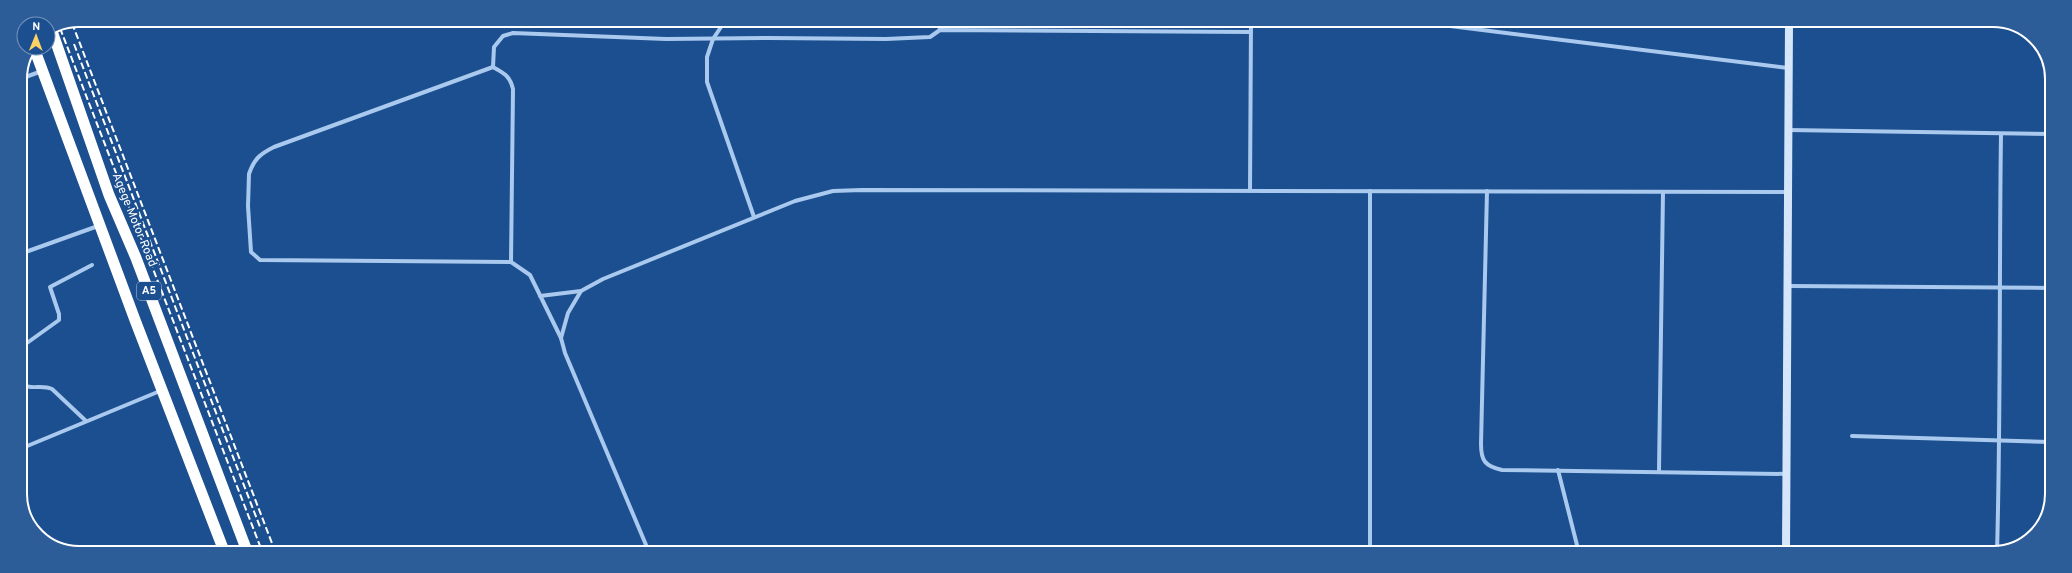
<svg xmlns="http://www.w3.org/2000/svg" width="2072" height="573" font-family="Overpass,sans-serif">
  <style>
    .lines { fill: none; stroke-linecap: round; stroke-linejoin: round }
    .street { stroke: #a9c9ee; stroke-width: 4 }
    .secondary { stroke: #d6e6fa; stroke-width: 8 }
    .highway { stroke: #fff; stroke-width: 11 }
    .rail { stroke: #fff; stroke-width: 2; stroke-dasharray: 7 3; stroke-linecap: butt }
    .labels { text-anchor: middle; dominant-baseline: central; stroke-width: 4; stroke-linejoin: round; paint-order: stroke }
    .shield { fill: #1b4f8f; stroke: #bbcadd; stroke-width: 1 }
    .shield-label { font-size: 11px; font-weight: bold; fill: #fff }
    .street-label { font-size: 12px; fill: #fff; stroke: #1b4f8f }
    .rim { fill: none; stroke: #fff; stroke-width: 2 }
  </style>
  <rect width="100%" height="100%" fill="#1b4f8f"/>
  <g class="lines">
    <!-- street -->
    <g class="street">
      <path d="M725 21 713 39 707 57V82L754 217"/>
      <path d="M939 21 940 30"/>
      <path d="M1410 21 1788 68"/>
      <path d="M493 67 494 47 503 36 513 33 666 39 769 38 886 39 930 37 940 30 1251 32"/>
      <path d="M20 79 42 71"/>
      <path d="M1788 130 2052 134"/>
      <path d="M1250 190 1251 21"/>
      <path d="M1487 191 1481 444C1481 461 1485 466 1502 470L1787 474"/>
      <path d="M20 254 98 226"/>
      <path d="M511 262 513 89C510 76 504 73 493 67L274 147C260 154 254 159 249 174L248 206 251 252 260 260 511 262 530 275 561 338"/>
      <path d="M1789 286 2051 288"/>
      <path d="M540 296 581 291"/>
      <path d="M20 348 59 320V314L50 287 92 265"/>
      <path d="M20 383C31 391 41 384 52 389L86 421"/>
      <path d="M1852 436 2050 442"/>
      <path d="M20 449 160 391"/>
      <path d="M1558 470 1579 553"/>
      <path d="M1659 471 1663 192"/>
      <path d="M649 552 565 353 561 338 568 313 581 291 603 279 795 201 833 191 862 190 1788 192"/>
      <path d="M1370 552V191"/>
      <path d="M1997 552C2001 412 1999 273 2001 134"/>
    </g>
    <!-- secondary -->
    <path class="secondary" d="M1786 553 1789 22"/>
    <!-- highway -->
    <g class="highway">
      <path d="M52 31 109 195 136 258 247 551"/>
      <path d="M34 48 135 320 224 551"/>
    </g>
    <!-- rail -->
    <g class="rail">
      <path d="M72 23 275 551"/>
      <path d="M60 28 262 551"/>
      <path d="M74 44 260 527"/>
    </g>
  </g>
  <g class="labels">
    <!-- shield labels -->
    <rect class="shield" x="137" y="282" width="24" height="18" rx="3"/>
    <g class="shield-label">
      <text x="149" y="291">A5</text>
    </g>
    <!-- street labels -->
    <g class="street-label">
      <text transform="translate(134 220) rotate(68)">Agege Motor Road</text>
    </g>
  </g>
  <!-- crop -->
  <path d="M0 0H2072V573H0ZM79 27H1993A52 52 0 0 1 2045 79V494A52 52 0 0 1 1993 546H79A52 52 0 0 1 27 494V79A52 52 0 0 1 79 27Z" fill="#2d5d98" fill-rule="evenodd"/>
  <path class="rim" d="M79 27H1993A52 52 0 0 1 2045 79V494A52 52 0 0 1 1993 546H79A52 52 0 0 1 27 494V79A52 52 0 0 1 79 27Z"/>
  <!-- north arrow -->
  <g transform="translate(36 36) rotate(1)"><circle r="19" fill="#1b4f8f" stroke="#7695bc"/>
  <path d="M0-3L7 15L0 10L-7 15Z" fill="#ffd166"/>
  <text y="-6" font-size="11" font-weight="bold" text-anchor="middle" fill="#ffffff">N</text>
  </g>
</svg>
